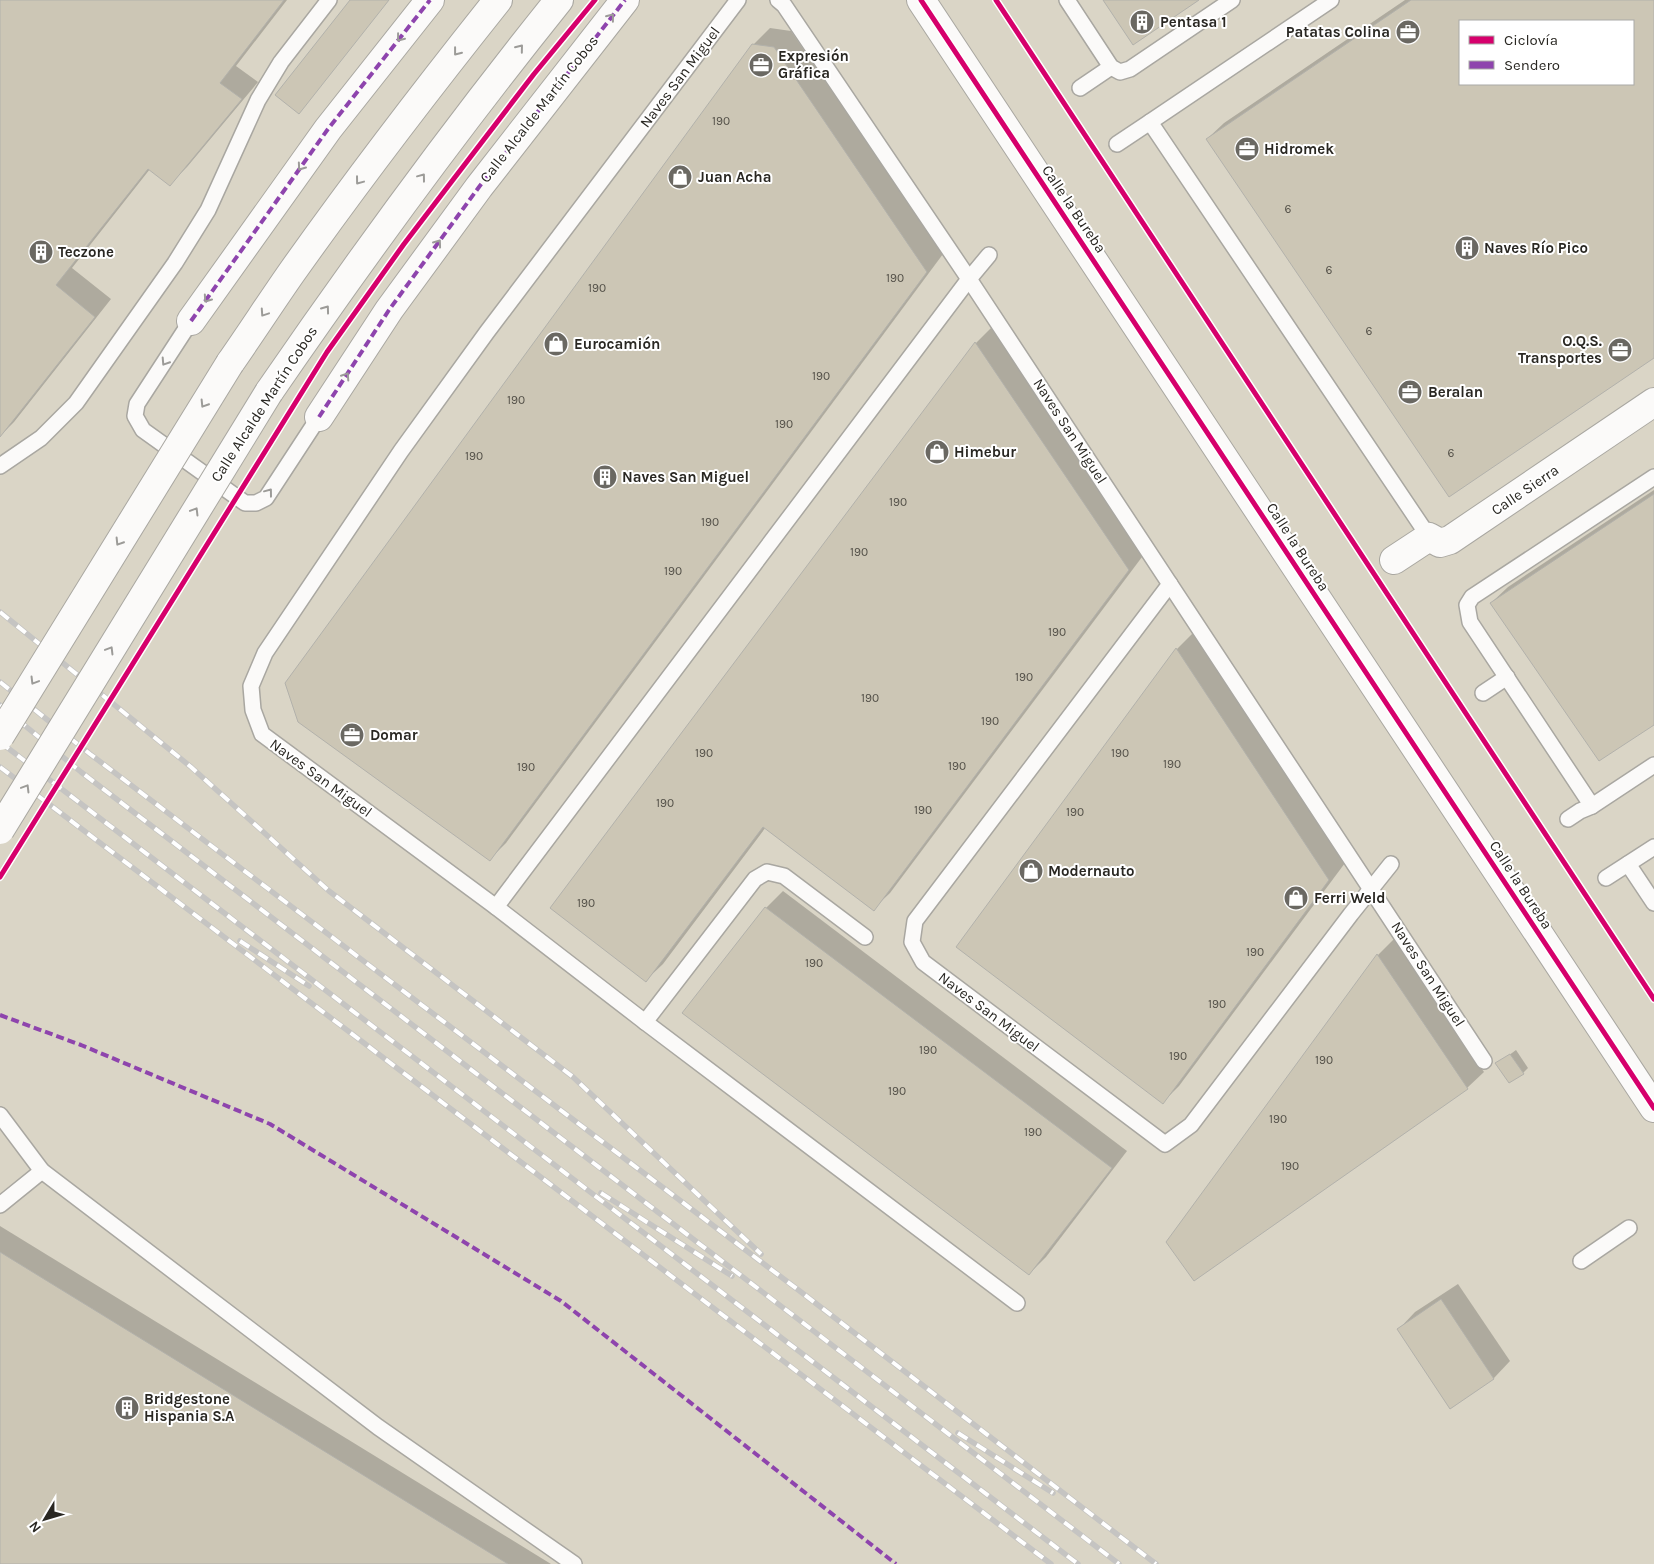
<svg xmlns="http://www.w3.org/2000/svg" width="1654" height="1564" font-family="Karla,sans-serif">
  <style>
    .built { fill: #dad5c6; fill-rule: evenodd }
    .shadow { fill: #0003; fill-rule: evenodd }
    .building { fill: #ccc6b5; stroke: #b2b1ab; fill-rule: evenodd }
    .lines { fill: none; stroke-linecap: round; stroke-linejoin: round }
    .service-casing { stroke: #a9a7a1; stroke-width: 18 }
    .minor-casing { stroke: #a9a7a1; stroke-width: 30 }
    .secondary-casing { stroke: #a9a7a1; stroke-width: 30 }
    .service { stroke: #fbfaf9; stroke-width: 15 }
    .minor { stroke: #fbfaf9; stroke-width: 28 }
    .secondary { stroke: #fbfaf9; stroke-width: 28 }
    .rail-casing { stroke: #c5c4c2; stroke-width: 5.5 }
    .rail { stroke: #fff; stroke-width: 4; stroke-dasharray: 11; stroke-linecap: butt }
    .secondary-bridge-casing { stroke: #a9a7a1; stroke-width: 30; stroke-linecap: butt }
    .secondary-bridge { stroke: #fbfaf9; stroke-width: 28 }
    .quiet { stroke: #8e44ad; stroke-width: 4; stroke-dasharray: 8 4; stroke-linecap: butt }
    .cycleway-casing { stroke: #fff; stroke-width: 8 }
    .cycleway { stroke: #d6006c; stroke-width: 5 }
    .oneway { stroke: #9c9b98 }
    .labels { text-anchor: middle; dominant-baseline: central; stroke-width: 4; stroke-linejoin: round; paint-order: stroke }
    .number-label { font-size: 12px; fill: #524f47 }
    .poi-label { font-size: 15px; font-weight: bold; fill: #292722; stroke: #fff; text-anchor: start }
    .street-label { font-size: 15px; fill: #292722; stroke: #fff }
  </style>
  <rect width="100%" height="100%" fill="#e4e1d9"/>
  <!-- built -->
  <path class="built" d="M0 0H1654V1564H0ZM1460 21H1633V84H1460Z"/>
  <!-- shadow -->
  <g class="shadow">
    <path d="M0 0H287L236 66 258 82 187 167 170 184 150 169 72 268 111 299 14 422 0 436Z"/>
    <path d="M1405 0H1654V356L1207 139 1224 123ZM1460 21H1633V84H1460Z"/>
    <path d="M770 28 791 31 943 254 506 843 489 860 753 45Z"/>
    <path d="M992 327 1145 553 890 893 873 909 766 827 663 964 646 980 551 908 976 343Z"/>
    <path d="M1654 490V723L1491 603 1508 587Z"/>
    <path d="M1194 632 1345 863 1179 1086 1163 1102 958 946 1177 649Z"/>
    <path d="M783 891 1127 1151 1046 1257 1029 1274 766 908Z"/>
    <path d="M1394 939 1484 1072 1467 1088 1167 1242 1378 955Z"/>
    <path d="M1516 1050 1528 1068 1523 1073 1497 1064Z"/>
    <path d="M0 1226 551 1564H0Z"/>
    <path d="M1458 1284 1510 1361 1494 1378 1451 1407 1399 1329 1415 1312Z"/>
  </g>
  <!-- building -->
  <g class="building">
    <path d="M0 0H284L220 83 242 99 170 186 148 169 56 285 95 317 0 437Z"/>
    <path d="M350 0H389L299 114 275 95Z"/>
    <path d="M1103 0H1199L1133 45Z"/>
    <path d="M1411 0H1654V358L1449 497 1206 139ZM1460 21H1633V84H1460Z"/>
    <path d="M752 44 774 47 927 272 490 861 298 722 285 683Z"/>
    <path d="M975 342 1129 570 874 911 763 827 646 982 550 908Z"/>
    <path d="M1654 494V725L1599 761 1490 603Z"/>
    <path d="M1176 648 1329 880 1163 1104 956 947Z"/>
    <path d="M765 907 1112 1168 1029 1275 682 1013Z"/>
    <path d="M1377 954 1468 1089 1194 1281 1166 1242Z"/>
    <path d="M1510 1054 1524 1074 1509 1083 1495 1063Z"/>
    <path d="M0 1252 508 1564H0Z"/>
    <path d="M1441 1299 1494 1379 1450 1409 1397 1329Z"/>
  </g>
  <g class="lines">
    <defs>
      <g id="service">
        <path d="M738 0 487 332 401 451 265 653 251 686 253 710 262 734 496 907 645 1022 1017 1303"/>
        <path d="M778 0 784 5 969 279 1484 1061"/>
        <path d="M1067 0 1111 67 1120 72 1130 69 1232 0"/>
        <path d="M1331 0 1150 122 1429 537"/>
        <path d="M1080 88 1111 67"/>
        <path d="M1117 144 1150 122"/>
        <path d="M191 321 137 404 135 416 143 430 245 503H256L266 498 319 417"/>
        <path d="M0 466 41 438 76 403 175 263 208 210 258 100 281 62 329 0"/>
        <path d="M1170 584 915 921 912 942 923 962 1165 1144 1191 1125 1351 914 1391 864"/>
        <path d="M1483 693 1507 677"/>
        <path d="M1592 806 1470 622 1467 605 1472 597 1654 477"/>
        <path d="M1568 819 1580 811 1592 806 1654 765"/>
        <path d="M1628 864 1654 903"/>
        <path d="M1606 878 1654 847"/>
        <path d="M496 907 969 279 989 255"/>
        <path d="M645 1022 755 879 767 872 784 876 865 937"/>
        <path d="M0 1115 42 1171 378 1427 574 1564"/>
        <path d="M0 1205 42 1171"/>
        <path d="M1581 1261 1629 1228"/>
      </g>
      <g id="minor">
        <path d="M921 0 1654 1108"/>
        <path d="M191 321 328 129 430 0"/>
        <path d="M319 417 389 310 479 187 625 0"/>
        <path d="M1394 560 1429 537 1440 543 1450 540 1654 402"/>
      </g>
      <g id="secondary">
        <path d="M230 363C251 333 271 302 292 272 358 179 427 89 498 0"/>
        <path d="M269 392C361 258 457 127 559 0"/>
      </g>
    </defs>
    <!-- service casing -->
    <use href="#service" class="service-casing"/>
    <!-- minor casing -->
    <use href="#minor" class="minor-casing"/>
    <!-- secondary casing -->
    <use href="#secondary" class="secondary-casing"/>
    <!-- service -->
    <use href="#service" class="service"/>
    <!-- minor -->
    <use href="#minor" class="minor"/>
    <!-- secondary -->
    <use href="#secondary" class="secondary"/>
    <defs>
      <g id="rail">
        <path d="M0 612 191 767 329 891 573 1077 761 1254"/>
        <path d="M0 682 90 754 801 1292 1156 1564"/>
        <path d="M0 705 81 772 1119 1564"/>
        <path d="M0 742 1078 1564"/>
        <path d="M0 767 1051 1564"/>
        <path d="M240 941 309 986"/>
        <path d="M601 1193 732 1276"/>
        <path d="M958 1433 1053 1493"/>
      </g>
    </defs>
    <!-- rail casing -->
    <use href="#rail" class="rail-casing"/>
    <!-- rail -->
    <use href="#rail" class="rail"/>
    <defs>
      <g id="secondary-bridge">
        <path d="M0 736 230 363"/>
        <path d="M0 830 269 392"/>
      </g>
    </defs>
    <!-- secondary-bridge casing -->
    <use href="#secondary-bridge" class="secondary-bridge-casing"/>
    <!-- secondary-bridge -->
    <use href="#secondary-bridge" class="secondary-bridge"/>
    <!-- quiet -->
    <g class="quiet">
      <path d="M191 321 328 129 430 0"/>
      <path d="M319 417 389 310 479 187 625 0"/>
      <path d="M0 1015 81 1045 270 1124 561 1301 896 1564"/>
    </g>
    <defs>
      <g id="cycleway">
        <path d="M921 0 1654 1108"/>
        <path d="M996 0 1654 999"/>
        <path d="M0 877 327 352 404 244 449 185 534 74 595 0"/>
      </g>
    </defs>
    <!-- cycleway casing -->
    <use href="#cycleway" class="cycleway-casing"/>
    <!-- cycleway -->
    <use href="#cycleway" class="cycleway"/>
  </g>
  <!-- one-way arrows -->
  <defs><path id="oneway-chevron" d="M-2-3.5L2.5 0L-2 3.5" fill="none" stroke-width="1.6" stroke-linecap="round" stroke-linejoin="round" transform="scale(1.25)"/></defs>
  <g class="oneway">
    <use href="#oneway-chevron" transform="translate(611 17) rotate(-52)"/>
    <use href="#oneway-chevron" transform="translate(400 38) rotate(128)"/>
    <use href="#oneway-chevron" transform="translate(520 48) rotate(-51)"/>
    <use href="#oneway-chevron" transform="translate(457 52) rotate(128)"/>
    <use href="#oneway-chevron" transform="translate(301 167) rotate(125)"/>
    <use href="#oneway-chevron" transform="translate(422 177) rotate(-53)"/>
    <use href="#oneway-chevron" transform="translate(359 181) rotate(127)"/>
    <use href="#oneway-chevron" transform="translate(438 243) rotate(-54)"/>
    <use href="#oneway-chevron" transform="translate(207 299) rotate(125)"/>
    <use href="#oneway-chevron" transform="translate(326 309) rotate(-54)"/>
    <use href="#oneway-chevron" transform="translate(264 313) rotate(124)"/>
    <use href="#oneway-chevron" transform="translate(165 362) rotate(123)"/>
    <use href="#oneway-chevron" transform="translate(346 376) rotate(-57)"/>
    <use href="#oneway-chevron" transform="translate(204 404) rotate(122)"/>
    <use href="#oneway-chevron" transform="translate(269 492) rotate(-53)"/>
    <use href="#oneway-chevron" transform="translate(195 511) rotate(-59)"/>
    <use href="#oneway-chevron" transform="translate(119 542) rotate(122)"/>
    <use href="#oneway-chevron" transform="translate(110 650) rotate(-59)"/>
    <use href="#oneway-chevron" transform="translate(34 681) rotate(121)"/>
    <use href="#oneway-chevron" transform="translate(26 788) rotate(-59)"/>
  </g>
  <!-- icons -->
  <defs>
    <symbol id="building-disc" viewBox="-11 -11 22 22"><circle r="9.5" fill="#6a6862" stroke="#fff"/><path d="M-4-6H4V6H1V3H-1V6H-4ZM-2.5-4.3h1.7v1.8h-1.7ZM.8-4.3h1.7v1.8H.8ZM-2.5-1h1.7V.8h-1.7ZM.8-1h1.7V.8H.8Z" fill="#fff"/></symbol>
    <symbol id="office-disc" viewBox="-11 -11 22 22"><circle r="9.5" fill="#6a6862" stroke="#fff"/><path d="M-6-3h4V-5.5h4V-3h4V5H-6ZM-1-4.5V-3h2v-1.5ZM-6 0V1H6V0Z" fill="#fff"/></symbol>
    <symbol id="shop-disc" viewBox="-11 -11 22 22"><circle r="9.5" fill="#6a6862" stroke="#fff"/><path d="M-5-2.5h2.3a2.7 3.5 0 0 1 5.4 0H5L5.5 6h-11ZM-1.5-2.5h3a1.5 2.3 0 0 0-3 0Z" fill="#fff"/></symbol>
  </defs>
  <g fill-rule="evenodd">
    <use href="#building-disc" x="1128" y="8" width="28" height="28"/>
    <use href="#office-disc" x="1394" y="18" width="28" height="28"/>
    <use href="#office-disc" x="747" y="51" width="28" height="28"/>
    <use href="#office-disc" x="1233" y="135" width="28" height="28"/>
    <use href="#shop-disc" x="666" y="163" width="28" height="28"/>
    <use href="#building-disc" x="1453" y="234" width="28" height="28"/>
    <use href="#building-disc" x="27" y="238" width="28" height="28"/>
    <use href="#shop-disc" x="542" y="330" width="28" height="28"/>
    <use href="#office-disc" x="1606" y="336" width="28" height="28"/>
    <use href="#office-disc" x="1396" y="378" width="28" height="28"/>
    <use href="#shop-disc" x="923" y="438" width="28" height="28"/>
    <use href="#building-disc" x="591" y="463" width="28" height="28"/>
    <use href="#office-disc" x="338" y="721" width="28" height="28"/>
    <use href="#shop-disc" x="1017" y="857" width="28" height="28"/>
    <use href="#shop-disc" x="1282" y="884" width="28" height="28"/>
    <use href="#building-disc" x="113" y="1394" width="28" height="28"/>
  </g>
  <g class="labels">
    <!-- number labels -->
    <g class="number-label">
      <text x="721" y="121">190</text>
      <text x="1288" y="209">6</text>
      <text x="1329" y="270">6</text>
      <text x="895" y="278">190</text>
      <text x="597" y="288">190</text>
      <text x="1369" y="331">6</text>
      <text x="821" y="376">190</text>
      <text x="516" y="400">190</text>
      <text x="784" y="424">190</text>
      <text x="1451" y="453">6</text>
      <text x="474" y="456">190</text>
      <text x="898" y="502">190</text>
      <text x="710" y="522">190</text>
      <text x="859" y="552">190</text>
      <text x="673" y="571">190</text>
      <text x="1057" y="632">190</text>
      <text x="1024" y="677">190</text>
      <text x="870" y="698">190</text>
      <text x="990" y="721">190</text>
      <text x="704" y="753">190</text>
      <text x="1120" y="753">190</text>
      <text x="1172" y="764">190</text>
      <text x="957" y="766">190</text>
      <text x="526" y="767">190</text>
      <text x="665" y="803">190</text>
      <text x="923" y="810">190</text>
      <text x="1075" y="812">190</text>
      <text x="586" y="903">190</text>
      <text x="1255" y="952">190</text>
      <text x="814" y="963">190</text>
      <text x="1217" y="1004">190</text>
      <text x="928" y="1050">190</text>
      <text x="1178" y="1056">190</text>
      <text x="1324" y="1060">190</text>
      <text x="897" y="1091">190</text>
      <text x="1278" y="1119">190</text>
      <text x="1033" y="1132">190</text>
      <text x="1290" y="1166">190</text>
    </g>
    <!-- poi labels -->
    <g class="poi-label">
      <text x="1160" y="22">Pentasa 1</text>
      <text x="1390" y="32" text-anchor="end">Patatas Colina</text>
      <text x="778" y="56">Expresión<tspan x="778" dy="17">Gráfica</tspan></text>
      <text x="1264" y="149">Hidromek</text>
      <text x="698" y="177">Juan Acha</text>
      <text x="1484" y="248">Naves Río Pico</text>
      <text x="58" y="252">Teczone</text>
      <text x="1602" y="341" text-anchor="end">O.Q.S.<tspan x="1602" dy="17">Transportes</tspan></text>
      <text x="574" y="344">Eurocamión</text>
      <text x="1428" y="392">Beralan</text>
      <text x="954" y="452">Himebur</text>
      <text x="622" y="477">Naves San Miguel</text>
      <text x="370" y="735">Domar</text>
      <text x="1048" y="871">Modernauto</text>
      <text x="1314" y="898">Ferri Weld</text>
      <text x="144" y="1399">Bridgestone<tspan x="144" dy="17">Hispania S.A</tspan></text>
    </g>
    <!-- street labels -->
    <g class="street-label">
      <text transform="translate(680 77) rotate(-53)">Naves San Miguel</text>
      <text transform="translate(539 109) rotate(-52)">Calle Alcalde Martín Cobos</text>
      <text transform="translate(1074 209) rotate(56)">Calle la Bureba</text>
      <text transform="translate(264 404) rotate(-57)">Calle Alcalde Martín Cobos</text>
      <text transform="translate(1070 431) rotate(57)">Naves San Miguel</text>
      <text transform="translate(1525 490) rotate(-34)">Calle Sierra</text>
      <text transform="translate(1298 547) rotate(57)">Calle la Bureba</text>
      <text transform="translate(321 778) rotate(36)">Naves San Miguel</text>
      <text transform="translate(1521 885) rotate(57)">Calle la Bureba</text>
      <text transform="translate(1428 974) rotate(57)">Naves San Miguel</text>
      <text transform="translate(989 1012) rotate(37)">Naves San Miguel</text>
    </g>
  </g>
  <!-- legend -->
  <rect x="1459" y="20" width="175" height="65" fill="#ffffff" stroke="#a9a9a7"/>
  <rect x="1469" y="36" width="25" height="8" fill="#d6006c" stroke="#a9a9a7"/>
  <text x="1504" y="45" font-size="15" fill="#292722">Ciclovía</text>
  <rect x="1469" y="61" width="25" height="8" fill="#8e44ad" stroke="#a9a9a7"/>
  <text x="1504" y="70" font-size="15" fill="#292722">Sendero</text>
  <!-- north arrow -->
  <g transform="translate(45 1519) rotate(232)" stroke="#ffffff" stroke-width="4" paint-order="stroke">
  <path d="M0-4L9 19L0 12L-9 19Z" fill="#292722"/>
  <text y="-8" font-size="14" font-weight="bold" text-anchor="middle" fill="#292722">N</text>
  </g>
</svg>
